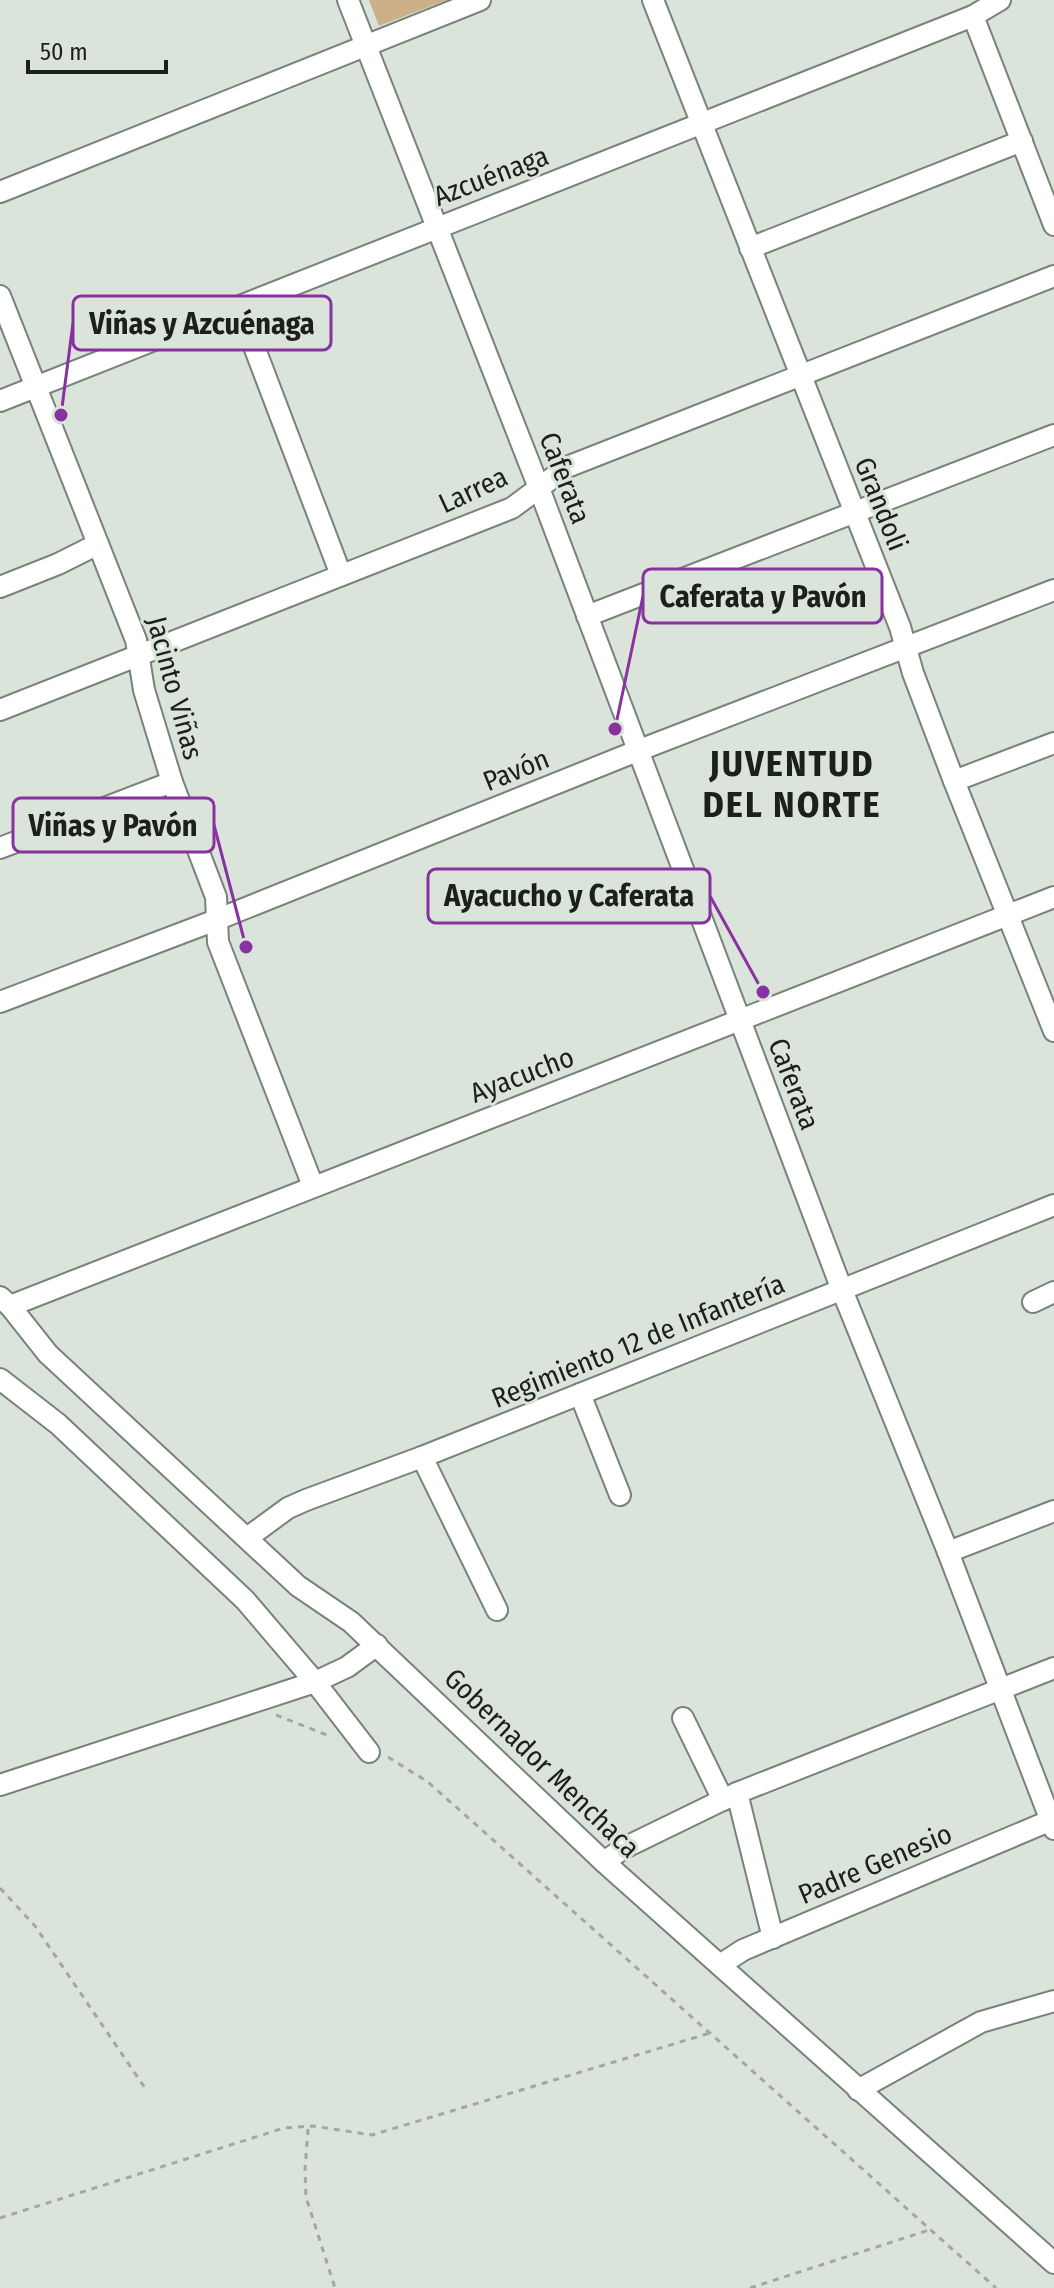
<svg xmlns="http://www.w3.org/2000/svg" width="1054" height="2288" font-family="'Fira Sans Condensed',sans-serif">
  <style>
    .green { fill: #cbb088 }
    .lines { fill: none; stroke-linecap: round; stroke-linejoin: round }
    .minor-casing { stroke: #79827a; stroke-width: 24 }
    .path { stroke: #a1a8a1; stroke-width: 3; stroke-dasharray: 6 6; stroke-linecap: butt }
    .minor { stroke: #fff; stroke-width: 20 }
    .labels { text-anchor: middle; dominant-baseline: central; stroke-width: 6; stroke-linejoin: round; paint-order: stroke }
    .street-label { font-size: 28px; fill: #1c1f1c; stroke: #dbe4db }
    .district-label { font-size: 36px; font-weight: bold; letter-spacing: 2px; fill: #1c1f1c; stroke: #dbe4db }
    .leader { fill: none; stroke: #8832a0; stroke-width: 3 }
    .callout-dot { fill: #8832a0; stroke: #dbe4db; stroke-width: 3 }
    .callout { fill: #dbe4db; stroke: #8832a0; stroke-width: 3 }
    .callout-label { font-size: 30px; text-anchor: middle; font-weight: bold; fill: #1c1f1c }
  </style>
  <rect width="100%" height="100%" fill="#dbe4db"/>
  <!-- green -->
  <path class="green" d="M369 0H447L379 26Z"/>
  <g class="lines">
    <defs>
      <g id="minor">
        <path d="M348 0 539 488 842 1290 948 1552 1054 1829"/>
        <path d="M653 0 900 627 913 673 954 781 1054 1031"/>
        <path d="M973 16 1054 225"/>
        <path d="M0 192 480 0"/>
        <path d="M750 248 1022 141"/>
        <path d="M0 296 136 640 144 690 172 782 216 897 218 942 313 1186"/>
        <path d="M239 307 341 575"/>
        <path d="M0 401 973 16 1000 0"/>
        <path d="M0 587 58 564 98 544"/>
        <path d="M587 616 1054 435"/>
        <path d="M0 710 512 508 567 467 1054 276"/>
        <path d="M954 781 1054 743"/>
        <path d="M0 848 172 782"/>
        <path d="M0 1002 216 920 637 751 1054 590"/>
        <path d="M0 1297 10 1306 48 1354 298 1586 351 1622 604 1862 1054 2263"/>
        <path d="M1033 1302 1054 1292"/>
        <path d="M10 1306 1054 897"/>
        <path d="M0 1379 58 1424 245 1600 315 1682 369 1752"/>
        <path d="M580 1394 620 1495"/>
        <path d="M422 1457 497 1610"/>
        <path d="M247 1538 288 1508 306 1500 422 1457 1054 1205"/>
        <path d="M948 1552 1054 1511"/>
        <path d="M683 1718 723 1800"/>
        <path d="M0 1785 315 1682 347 1667 377 1645"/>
        <path d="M737 1793 773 1938"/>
        <path d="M604 1862 624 1848 737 1793 1054 1668"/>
        <path d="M720 1965 743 1950 1054 1819"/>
        <path d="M858 2090 981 2022 1054 2001"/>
      </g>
    </defs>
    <!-- minor casing -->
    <use href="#minor" class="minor-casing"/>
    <!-- path -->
    <g class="path">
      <path d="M276 1715 332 1737"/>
      <path d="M388 1757 428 1782 996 2288"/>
      <path d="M0 1888 35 1926 145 2088"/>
      <path d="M308 2129 305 2169 306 2197 335 2288"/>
      <path d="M0 2218 284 2128 313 2126 372 2135 710 2033"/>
      <path d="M750 2288 929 2230"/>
    </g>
    <!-- minor -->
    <use href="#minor" class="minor"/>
  </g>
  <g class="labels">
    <!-- street labels -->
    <g class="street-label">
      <text transform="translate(491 176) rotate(-21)">Azcuénaga</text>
      <text transform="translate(565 478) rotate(69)">Caferata</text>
      <text transform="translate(473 490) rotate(-25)">Larrea</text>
      <text transform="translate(881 504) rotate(68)">Grandoli</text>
      <text transform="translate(175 688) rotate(75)">Jacinto Viñas</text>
      <text transform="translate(516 770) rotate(-22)">Pavón</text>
      <text transform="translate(522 1075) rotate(-21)">Ayacucho</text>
      <text transform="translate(794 1084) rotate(69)">Caferata</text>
      <text transform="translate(638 1341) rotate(-22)">Regimiento 12 de Infantería</text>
      <text transform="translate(542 1763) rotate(44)">Gobernador Menchaca</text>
      <text transform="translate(875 1864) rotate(-23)">Padre Genesio</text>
    </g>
    <!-- district labels -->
    <g class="district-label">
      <text x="792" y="764">JUVENTUD<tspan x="792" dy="41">DEL NORTE</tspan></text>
    </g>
  </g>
  <!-- callouts -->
  <path class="leader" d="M61 415L73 323M615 729L643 596M246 947L214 825M763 992L710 896"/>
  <g class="callout-dot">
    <circle cx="61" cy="415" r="8"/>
    <circle cx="615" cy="729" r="8"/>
    <circle cx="246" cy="947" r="8"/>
    <circle cx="763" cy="992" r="8"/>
  </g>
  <g class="callout">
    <rect x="73" y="296" width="258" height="54" rx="8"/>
    <rect x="643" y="569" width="239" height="54" rx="8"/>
    <rect x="13" y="798" width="201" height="54" rx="8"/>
    <rect x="428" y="869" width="282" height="54" rx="8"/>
  </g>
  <g class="callout-label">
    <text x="202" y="334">Viñas y Azcuénaga</text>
    <text x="763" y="607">Caferata y Pavón</text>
    <text x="113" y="836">Viñas y Pavón</text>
    <text x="569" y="906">Ayacucho y Caferata</text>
  </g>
  <!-- scale -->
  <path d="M28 60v12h138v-12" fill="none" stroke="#1c1f1c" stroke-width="4"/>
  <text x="40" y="60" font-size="24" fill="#1c1f1c" stroke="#dbe4db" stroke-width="6" paint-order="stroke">50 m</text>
</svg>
